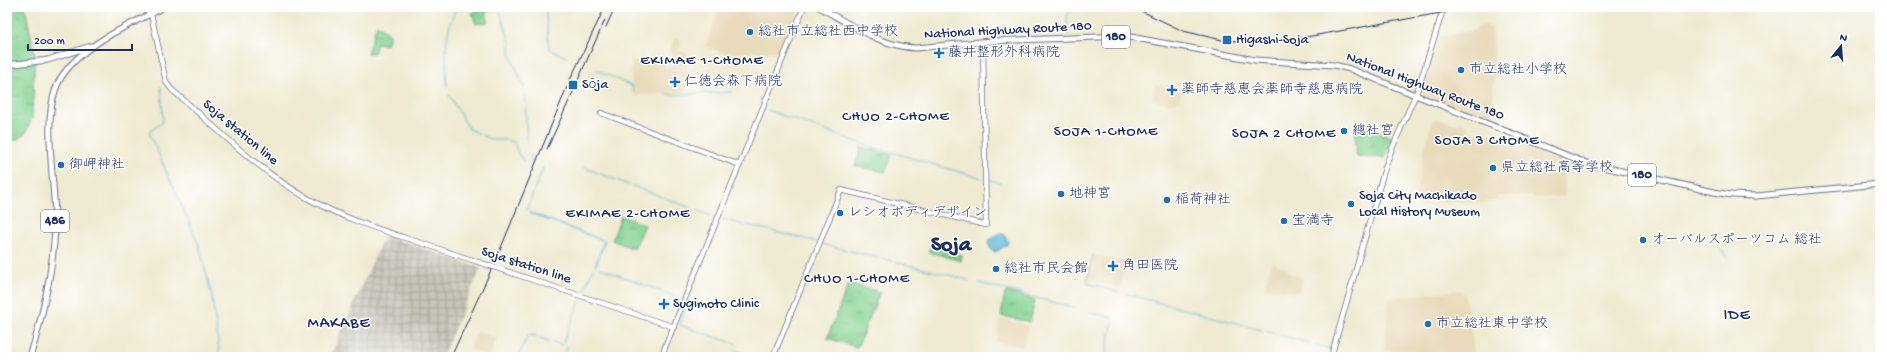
<svg xmlns="http://www.w3.org/2000/svg" width="1887" height="364" font-family="'Gochi Hand','Klee One',sans-serif">
  <style>
    .built { fill: #e8daba }
    .industrial { fill: url(#industrial-grid) }
    .grass { fill: url(#grass-dots); stroke: #508078 }
    .park { fill: url(#park-tufts); stroke: #508078 }
    .water { fill: #51b1d0; stroke: #367097 }
    .lines { fill: none; stroke-linecap: round; stroke-linejoin: round }
    .stream { stroke: #51b1d0; stroke-width: 1 }
    .secondary-casing { stroke: #657086; stroke-width: 6 }
    .primary-casing { stroke: #657086; stroke-width: 7 }
    .trunk-casing { stroke: #657086; stroke-width: 7 }
    .secondary { stroke: #fff; stroke-width: 4.5 }
    .primary { stroke: #fff; stroke-width: 5 }
    .trunk { stroke: #fff; stroke-width: 5 }
    .rail { stroke: #1b2f5e; stroke-width: 1 }
    .secondary-bridge-casing { stroke: #657086; stroke-width: 6; stroke-linecap: butt }
    .secondary-bridge { stroke: #fff; stroke-width: 4.5 }
    .poi-dot { fill: #1f6fb2; stroke: #fff; stroke-width: 1.5 }
    .labels { text-anchor: middle; dominant-baseline: central; stroke-width: 3; stroke-linejoin: round; paint-order: stroke }
    .shield { fill: #fff; stroke: #5f6d8e; stroke-width: 1 }
    .shield-label { font-size: 13px; font-weight: bold; fill: #1b2f5e }
    .street-label { font-size: 14px; fill: #1b2f5e; stroke: #fff }
    .poi-label { font-size: 14px; fill: #1b2f5e; stroke: #fff; text-anchor: start }
    .neighbourhood-label { font-size: 15px; letter-spacing: 1px; fill: #1b2f5e; stroke: #fff }
    .quarter-label { font-size: 16px; letter-spacing: 1px; fill: #1b2f5e; stroke: #fff }
    .town-label { font-size: 22px; font-weight: bold; fill: #1b2f5e; stroke: #fff }
  </style>
  <defs>
    <pattern id="industrial-grid" width="8" height="8" patternUnits="userSpaceOnUse"><rect width="8" height="8" fill="#c9c4b8"/><path d="M0 4h8M4 0v8" fill="none" stroke="#a2a099"/></pattern>
    <pattern id="grass-dots" width="8" height="8" patternUnits="userSpaceOnUse"><rect width="8" height="8" fill="#85d291"/><path d="M2 2h.1M6 6h.1" fill="none" stroke="#6cab7a" stroke-width="1.8" stroke-linecap="round"/></pattern>
    <pattern id="park-tufts" width="24" height="20" patternUnits="userSpaceOnUse"><rect width="24" height="20" fill="#85d291"/><path d="M3 7l-1-3M5 7V3M7 7l1-3M15 17l-1-3M17 17v-4M19 17l1-3" fill="none" stroke="#6cab7a"/></pattern>
  </defs>
  <rect width="100%" height="100%" fill="#fff"/>
  <filter id="ink" filterUnits="userSpaceOnUse"><feTurbulence type="fractalNoise" baseFrequency=".025" numOctaves="2"/><feDisplacementMap in="SourceGraphic" scale="8" xChannelSelector="R" yChannelSelector="G"/><feConvolveMatrix kernelMatrix="1 2 1 2 8 2 1 2 1" color-interpolation-filters="sRGB"/></filter>
  <filter id="wash" filterUnits="userSpaceOnUse"><feTurbulence type="fractalNoise" baseFrequency=".012" numOctaves="4" result="noise"/><feDisplacementMap in="SourceGraphic" scale="16" xChannelSelector="R" yChannelSelector="G"/><feGaussianBlur stdDeviation="0.9" result="paint"/><feColorMatrix in="noise" values="0 0 0 0 0 0 0 0 0 0 0 0 0 0 0 0 0 1.4 0 .05"/><feComposite in="paint" operator="in"/></filter>
  <g filter="url(#wash)">
    <rect width="100%" height="100%" fill="#efead1"/>
    <!-- built -->
    <g class="built">
      <path d="M716 7H800L782 52 724 53 706 46 719 9Z"/>
      <path d="M1485 25 1492 29 1495 54 1493 113 1492 118 1487 117 1486 120 1425 96 1420 89 1438 37 1473 30Z"/>
      <path d="M675 38 681 40 679 51 688 53 685 93 634 95 633 85H632L631 59 643 64 665 63V66H672L671 49Z"/>
      <path d="M1155 84 1167 87 1169 84 1184 87 1179 101 1169 104 1151 100Z"/>
      <path d="M1438 119 1459 125 1460 123 1468 126 1466 131 1473 133 1483 135V132L1490 135 1507 136 1565 158V196L1533 198 1532 196H1497V201L1478 204 1417 199 1415 195 1420 177 1424 150 1433 120Z"/>
      <path d="M1094 255 1123 262 1125 266 1120 288 1088 279Z"/>
      <path d="M1272 263 1288 268 1287 272 1303 279 1299 293 1264 287Z"/>
      <path d="M1462 290 1463 294H1465L1475 357H1413V351H1384L1389 298Z"/>
      <path d="M1001 319 1028 325 1023 347 996 342 999 320Z"/>
      <path d="M477 331 497 338 489 357 469 348Z"/>
    </g>
    <!-- industrial -->
    <path class="industrial" d="M385 234 401 241 481 268 442 357H330Z"/>
    <!-- grass -->
    <path class="grass" d="M930 247 962 255 961 261 929 252Z"/>
    <!-- park -->
    <g class="park">
      <path d="M7 7H25L35 55 32 119 25 134 18 139 7 143Z"/>
      <path d="M486 7H497L498 10 486 11 488 22 476 24 472 13Z"/>
      <path d="M377 24 390 35 387 45 377 43 374 53H367Z"/>
      <path d="M1358 123 1393 138 1385 158C1375 156 1368 159 1357 156L1355 136Z"/>
      <path d="M861 147 892 155 885 172 855 166Z"/>
      <path d="M621 216 645 225 634 249 612 240Z"/>
      <path d="M851 284 880 292 858 346 856 347 827 338 848 285Z"/>
      <path d="M1007 292 1035 300 1030 322 1001 316 1005 293Z"/>
    </g>
    <!-- water -->
    <path class="water" d="M1000 233 1004 234 1008 241 1007 245 996 252 992 251 988 244 989 240Z"/>
    <g class="lines">
      <!-- stream -->
      <g class="stream">
        <path d="M498 7 510 42V53L524 88"/>
        <path d="M545 7 549 49 566 57"/>
        <path d="M1068 35 1067 15 1077 7"/>
        <path d="M596 70 632 86 633 92"/>
        <path d="M161 86 163 122 150 131V135L199 245 212 297 220 357"/>
        <path d="M447 87C446 60 443 32 457 7"/>
        <path d="M449 95 469 129 492 140H505L514 142 518 154 524 161"/>
        <path d="M525 95 527 144"/>
        <path d="M666 95 732 92"/>
        <path d="M760 97 761 104"/>
        <path d="M767 110 863 144 981 178"/>
        <path d="M531 155 532 162"/>
        <path d="M530 163 531 164"/>
        <path d="M542 167 543 168"/>
        <path d="M583 167 629 185"/>
        <path d="M990 180 1001 183"/>
        <path d="M633 186 691 208"/>
        <path d="M526 210 543 169H542"/>
        <path d="M695 210 714 217"/>
        <path d="M529 212 605 241 596 265"/>
        <path d="M529 213 604 241 595 265"/>
        <path d="M722 219 744 225"/>
        <path d="M747 225 817 242"/>
        <path d="M822 244 892 261"/>
        <path d="M1721 250 1728 258"/>
        <path d="M1093 255 1087 283 1118 292"/>
        <path d="M896 262 969 280"/>
        <path d="M600 268 682 299"/>
        <path d="M979 283 1076 308"/>
        <path d="M584 291 593 269"/>
        <path d="M1127 294 1244 325"/>
        <path d="M688 302 680 325 736 344"/>
        <path d="M1090 312 1112 318"/>
        <path d="M1247 326 1310 343"/>
        <path d="M540 338 562 345"/>
        <path d="M563 342 580 301"/>
        <path d="M1315 345 1331 349"/>
        <path d="M734 350 753 357"/>
        <path d="M1369 356V357"/>
        <path d="M518 357 528 335 536 336"/>
        <path d="M564 357 567 347"/>
        <path d="M1105 357 1113 321"/>
      </g>
    </g>
  </g>
  <g filter="url(#ink)">
    <g class="lines">
      <defs>
        <g id="secondary">
          <path d="M151 14 166 82 172 90C216 127 258 171 309 199 351 223 399 235 445 251"/>
          <path d="M601 113 740 165"/>
          <path d="M539 282 674 327"/>
          <path d="M661 357 804 7"/>
          <path d="M773 357 841 190 986 225 983 42"/>
          <path d="M1331 357 1384 171 1391 151 1418 89 1442 13 1446 7"/>
        </g>
        <path id="primary" d="M7 65 48 60 91 46"/>
        <g id="trunk">
          <path d="M819 7C850 24 880 46 916 48L990 41 1125 36 1255 60 1334 65 1350 69 1586 163 1714 192 1731 195 1756 196 1880 184"/>
          <path d="M30 357C42 319 53 269 55 229 57 185 38 113 62 76 84 43 130 25 164 7"/>
        </g>
      </defs>
      <!-- secondary casing -->
      <use href="#secondary" class="secondary-casing"/>
      <!-- primary casing -->
      <use href="#primary" class="primary-casing"/>
      <!-- trunk casing -->
      <use href="#trunk" class="trunk-casing"/>
      <!-- secondary -->
      <use href="#secondary" class="secondary"/>
      <!-- primary -->
      <use href="#primary" class="primary"/>
      <!-- trunk -->
      <use href="#trunk" class="trunk"/>
      <!-- rail -->
      <g class="rail">
        <path d="M1133 7 1183 31 1222 40 1250 42 1295 39 1474 7"/>
        <path d="M606 27 615 7"/>
        <path d="M578 80 605 20"/>
        <path d="M568 84 605 7"/>
        <path d="M547 149 574 90"/>
        <path d="M451 357 498 255 567 87"/>
      </g>
      <defs>
        <path id="secondary-bridge" d="M445 251 539 282"/>
      </defs>
      <!-- secondary-bridge casing -->
      <use href="#secondary-bridge" class="secondary-bridge-casing"/>
      <!-- secondary-bridge -->
      <use href="#secondary-bridge" class="secondary-bridge"/>
    </g>
  </g>
  <!-- markers -->
  <g class="poi-dot">
    <circle cx="750" cy="32" r="4"/>
    <rect x="1222" y="35" width="10" height="10" rx="2"/>
    <path d="M937 47h4v4h4v4h-4v4h-4v-4h-4v-4h4z"/>
    <circle cx="1461" cy="70" r="4"/>
    <path d="M673 76h4v4h4v4h-4v4h-4v-4h-4v-4h4z"/>
    <rect x="568" y="80" width="10" height="10" rx="2"/>
    <path d="M1170 84h4v4h4v4h-4v4h-4v-4h-4v-4h4z"/>
    <circle cx="1344" cy="131" r="4"/>
    <circle cx="61" cy="165" r="4"/>
    <circle cx="1493" cy="168" r="4"/>
    <circle cx="1061" cy="194" r="4"/>
    <circle cx="1167" cy="200" r="4"/>
    <circle cx="1351" cy="204" r="4"/>
    <circle cx="840" cy="213" r="4"/>
    <circle cx="1284" cy="221" r="4"/>
    <circle cx="1643" cy="240" r="4"/>
    <path d="M1111 260h4v4h4v4h-4v4h-4v-4h-4v-4h4z"/>
    <circle cx="996" cy="269" r="4"/>
    <path d="M662 298h4v4h4v4h-4v4h-4v-4h-4v-4h4z"/>
    <circle cx="1428" cy="324" r="4"/>
  </g>
  <g class="labels">
    <!-- shield labels -->
    <g class="shield">
      <rect x="1102" y="26" width="28" height="22" rx="3"/>
      <rect x="1628" y="164" width="28" height="22" rx="3"/>
      <rect x="41" y="210" width="28" height="22" rx="3"/>
    </g>
    <g class="shield-label">
      <text x="1116" y="37">180</text>
      <text x="1642" y="175">180</text>
      <text x="55" y="221">486</text>
    </g>
    <!-- street labels -->
    <g class="street-label">
      <text transform="translate(1008 31) rotate(-3)">National Highway Route 180</text>
      <text transform="translate(1425 87) rotate(21)">National Highway Route 180</text>
      <text transform="translate(240 133) rotate(40)">Soja station line</text>
      <text transform="translate(526 266) rotate(18)">Soja station line</text>
    </g>
    <!-- poi labels -->
    <g class="poi-label">
      <text x="758" y="32">総社市立総社西中学校</text>
      <text x="1236" y="40">Higashi-Soja</text>
      <text x="948" y="53">藤井整形外科病院</text>
      <text x="1469" y="70">市立総社小学校</text>
      <text x="684" y="82">仁徳会森下病院</text>
      <text x="582" y="85">Sōja</text>
      <text x="1181" y="90">薬師寺慈恵会薬師寺慈恵病院</text>
      <text x="1352" y="131">總社宮</text>
      <text x="69" y="165">御岬神社</text>
      <text x="1501" y="168">県立総社高等学校</text>
      <text x="1069" y="194">地神宮</text>
      <text x="1359" y="196">Soja City Machikado<tspan x="1359" dy="16">Local History Museum</tspan></text>
      <text x="1175" y="200">稲荷神社</text>
      <text x="848" y="213">レシオボディデザイン</text>
      <text x="1292" y="221">宝満寺</text>
      <text x="1651" y="240">オーバルスポーツコム 総社</text>
      <text x="1122" y="266">角田医院</text>
      <text x="1004" y="269">総社市民会館</text>
      <text x="673" y="304">Sugimoto Clinic</text>
      <text x="1436" y="324">市立総社東中学校</text>
    </g>
    <!-- neighbourhood labels -->
    <g class="neighbourhood-label">
      <text x="702" y="61">EKIMAE 1-CHOME</text>
      <text x="896" y="117">CHUO 2-CHOME</text>
      <text x="1106" y="132">SOJA 1-CHOME</text>
      <text x="1284" y="134">SOJA 2 CHOME</text>
      <text x="1487" y="141">SOJA 3 CHOME</text>
      <text x="628" y="214">EKIMAE 2-CHOME</text>
      <text x="857" y="279">CHUO 1-CHOME</text>
    </g>
    <!-- quarter labels -->
    <g class="quarter-label">
      <text x="1737" y="316">IDE</text>
      <text x="339" y="324">MAKABE</text>
    </g>
    <!-- town labels -->
    <g class="town-label">
      <text x="951" y="246">Soja</text>
    </g>
  </g>
  <!-- margin -->
  <rect width="1887" height="364" fill="none" stroke="#fff" stroke-width="24"/>
  <!-- north arrow -->
  <g transform="translate(1841 46) rotate(17)" stroke="#ffffff" stroke-width="3" paint-order="stroke">
  <path d="M0-3L7 15L0 10L-7 15Z" fill="#1b2f5e"/>
  <text y="-6" font-size="11" font-weight="bold" text-anchor="middle" fill="#1b2f5e">N</text>
  </g>
  <!-- scale -->
  <path d="M28 44v6h104v-6" fill="none" stroke="#1b2f5e" stroke-width="2"/>
  <text x="34" y="44" font-size="12" fill="#1b2f5e" stroke="#ffffff" stroke-width="3" paint-order="stroke">200 m</text>
</svg>
